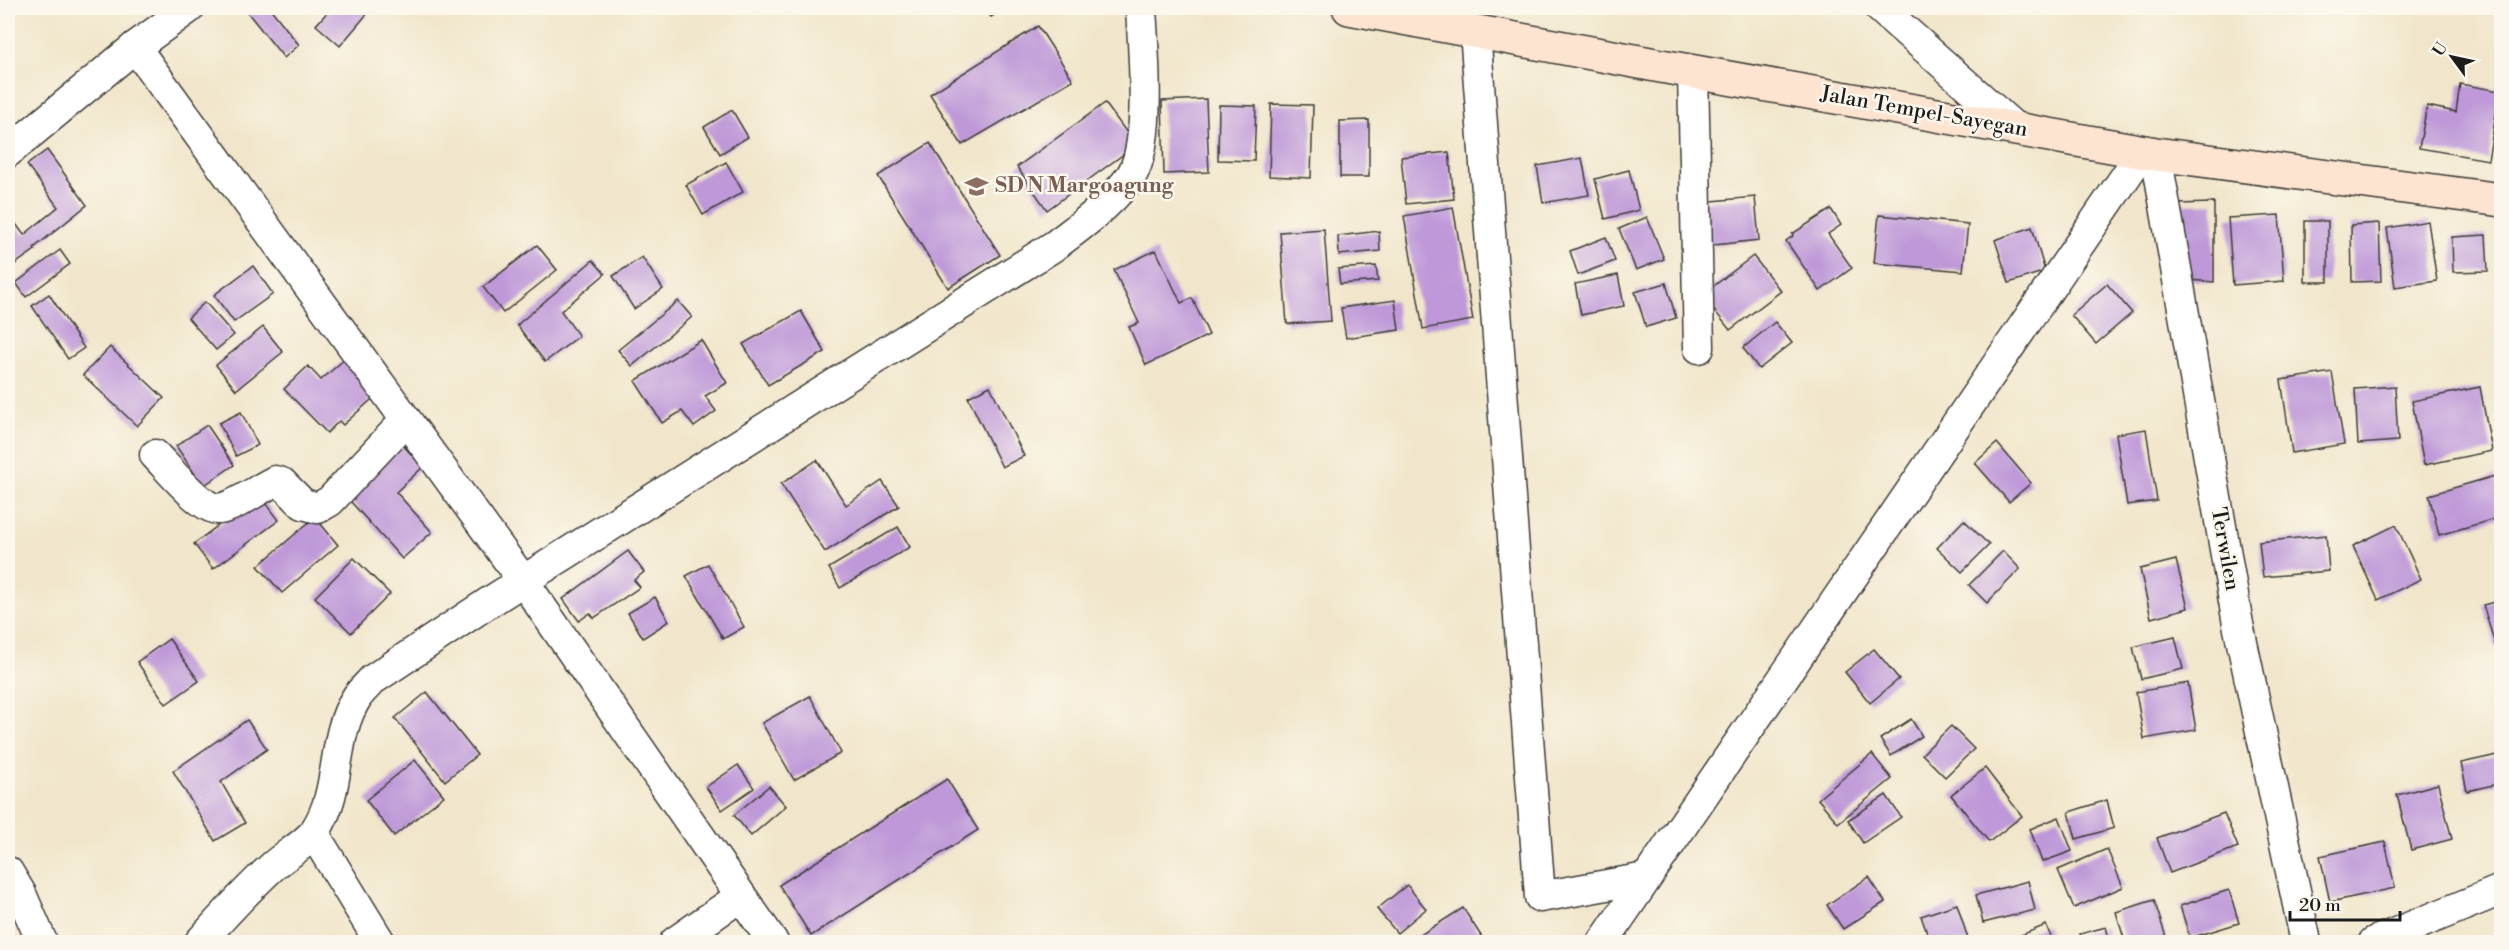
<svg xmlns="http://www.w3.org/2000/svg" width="2509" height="950" font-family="'Libre Bodoni',serif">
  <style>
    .building { fill: #be98d8 }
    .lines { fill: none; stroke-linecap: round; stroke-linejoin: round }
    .minor-casing { stroke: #3c3a36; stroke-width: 33 }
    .secondary-casing { stroke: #3c3a36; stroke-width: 36 }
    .minor { stroke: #fff; stroke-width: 30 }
    .secondary { stroke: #fde4d1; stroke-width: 33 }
    .labels { text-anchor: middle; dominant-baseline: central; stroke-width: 5; stroke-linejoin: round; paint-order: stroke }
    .street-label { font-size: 21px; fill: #1c1c1c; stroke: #fbf7ec }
    .education-label { font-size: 21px; font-weight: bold; fill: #785e54; stroke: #fbf7ec; text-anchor: start }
  </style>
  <rect width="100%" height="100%" fill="#fbf7ec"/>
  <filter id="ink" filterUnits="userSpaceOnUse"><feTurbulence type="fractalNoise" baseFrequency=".0167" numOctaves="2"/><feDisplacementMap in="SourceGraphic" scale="12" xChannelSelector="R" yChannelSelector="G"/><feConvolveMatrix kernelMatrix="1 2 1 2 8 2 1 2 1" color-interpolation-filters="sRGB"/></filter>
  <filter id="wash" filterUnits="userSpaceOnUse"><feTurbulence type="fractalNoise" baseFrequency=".008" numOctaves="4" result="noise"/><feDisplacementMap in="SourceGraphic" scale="24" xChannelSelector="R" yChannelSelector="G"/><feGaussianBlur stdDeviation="1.35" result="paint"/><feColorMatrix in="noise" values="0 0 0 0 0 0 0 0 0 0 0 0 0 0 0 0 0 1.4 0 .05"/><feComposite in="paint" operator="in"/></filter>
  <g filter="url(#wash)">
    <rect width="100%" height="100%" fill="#f1e6cb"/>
    <g id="blocks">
      <!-- building -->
      <g class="building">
        <path d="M244 8H270L299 45 284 58Z"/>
        <path d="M331 8H372L340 46 316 25Z"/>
        <path d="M985 8H1005L991 17Z"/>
        <path d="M1038 26 1073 80 962 145 930 94Z"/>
        <path d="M2460 84 2500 91 2488 160 2419 148 2427 106 2456 112Z"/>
        <path d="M1206 99 1209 172 1164 174 1162 101Z"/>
        <path d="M1105 103 1136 145 1047 210 1017 167Z"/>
        <path d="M1271 104 1313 105 1311 178 1269 176Z"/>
        <path d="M1219 105 1256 106 1254 161 1218 160Z"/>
        <path d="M732 110 748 137 720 154 704 127Z"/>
        <path d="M1369 120V177H1340V121Z"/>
        <path d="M930 143 1000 255 948 288 878 176Z"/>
        <path d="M47 150 87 205 34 248 35 250 8 269V213L24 235 58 207 27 165Z"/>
        <path d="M1449 152 1454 199 1406 204 1401 157Z"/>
        <path d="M1582 158 1589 195 1543 203 1537 166Z"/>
        <path d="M726 162 743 192 703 215 686 185Z"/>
        <path d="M1629 170 1639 210 1605 219 1595 179Z"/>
        <path d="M1755 197 1759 240 1705 246 1701 202Z"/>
        <path d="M2214 203V282L2189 280 2176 204Z"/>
        <path d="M1453 207 1473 320 1423 329 1404 216Z"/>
        <path d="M1831 209 1841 225 1828 234 1852 268 1820 291 1786 241 1793 236 1792 234Z"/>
        <path d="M1879 215 1968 224 1963 271 1874 263Z"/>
        <path d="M2279 215 2284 281 2233 285 2228 218Z"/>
        <path d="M1647 217 1664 259 1636 270 1619 229Z"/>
        <rect x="2305" y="221" width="23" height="61"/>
        <path d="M2428 221 2437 281 2395 287 2387 228Z"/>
        <path d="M2379 223 2381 281 2352 282 2351 225Z"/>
        <path d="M2032 227 2045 271 2009 283 1995 240Z"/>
        <path d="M1324 229 1331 321 1287 324 1280 232Z"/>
        <path d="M1379 231 1380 251 1339 255 1338 236Z"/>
        <path d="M2486 235 2488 271 2453 272 2452 237Z"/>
        <path d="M1606 237 1615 261 1578 275 1570 251Z"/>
        <path d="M537 245 557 270 503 313 483 287Z"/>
        <path d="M60 250 70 264 26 297 16 283Z"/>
        <path d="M1156 250 1181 303 1192 298 1209 335 1146 365 1129 327 1139 323 1114 270Z"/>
        <path d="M1753 256 1781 291 1730 330 1702 295Z"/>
        <path d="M642 257 663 289 634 309 613 276Z"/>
        <path d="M593 260 605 274 561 311 579 336 545 362 517 325Z"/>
        <path d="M253 266 273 294 234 322 214 295Z"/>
        <path d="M1376 266 1378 281 1340 284 1338 269Z"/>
        <path d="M1618 275 1624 306 1581 315 1575 284Z"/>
        <path d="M1666 283 1676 318 1646 327 1635 292Z"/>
        <path d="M2107 284 2132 313 2096 344 2071 315Z"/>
        <path d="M49 294 84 348 68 359 32 306Z"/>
        <path d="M1395 300 1399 330 1346 338 1341 308Z"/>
        <path d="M678 301 692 317 632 366 618 350Z"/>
        <path d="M205 302 234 335 216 350 188 318Z"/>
        <path d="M801 311 825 352 768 385 743 344Z"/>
        <path d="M1775 322 1792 343 1759 369 1743 348Z"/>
        <path d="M263 327 283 352 236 390 216 365Z"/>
        <path d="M701 340 727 383 705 396 716 411 694 427 682 411 662 423 635 381Z"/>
        <path d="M110 347 164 398 137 426 83 375Z"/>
        <path d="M348 356 380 392 343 425 339 421 327 433 284 389 308 366 321 380Z"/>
        <path d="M2332 372 2344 444 2292 453 2281 380Z"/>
        <path d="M990 386 1024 456 1002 467 968 397Z"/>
        <path d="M2395 386 2398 441 2358 444 2355 389Z"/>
        <path d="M2480 387 2492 451 2424 465 2412 401Z"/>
        <path d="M241 412 258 445 236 456 219 423Z"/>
        <path d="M207 425 234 465 203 486 176 446Z"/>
        <path d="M2146 429 2157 501 2127 505 2116 434Z"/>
        <path d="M399 441 423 467 396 492 432 532 402 559 343 493Z"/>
        <path d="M1997 443 2031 483 2009 502 1975 463Z"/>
        <path d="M817 460 846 505 882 481 899 506 825 552 781 484Z"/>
        <path d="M2495 476 2502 501V517L2439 535 2429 495Z"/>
        <path d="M259 494 279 520 213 569 194 544Z"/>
        <path d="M315 517 338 545 282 593 258 566Z"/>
        <path d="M1964 520 1989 545 1962 572 1937 548Z"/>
        <path d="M2396 525 2421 579 2378 600 2353 546Z"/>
        <path d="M898 527 910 547 840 588 829 568Z"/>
        <path d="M2326 535 2329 571 2263 577 2259 542Z"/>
        <path d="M628 551 644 572 634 580 640 587 594 618 590 613 579 621 563 599Z"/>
        <path d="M2003 551 2020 569 1987 603 1969 585Z"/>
        <path d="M354 558 390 594 351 633 315 597Z"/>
        <path d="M2176 560 2188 608 2151 618 2140 569Z"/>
        <path d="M708 564 744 627 723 639 686 576Z"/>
        <path d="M655 597 669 621 643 638 628 613Z"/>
        <path d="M2502 600V664H2501L2483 605Z"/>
        <path d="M2175 637 2183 669 2141 679 2133 647Z"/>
        <path d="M169 639 199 681 166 704 137 662Z"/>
        <path d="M1874 649 1899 679 1870 703 1845 672Z"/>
        <path d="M2188 683 2196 730 2144 739 2136 692Z"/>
        <path d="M427 692 477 755 445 781 395 718Z"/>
        <path d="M810 696 841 753 794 780 762 723Z"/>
        <path d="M1911 719 1922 736 1891 756 1880 739Z"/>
        <path d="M247 720 267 749 221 782 245 823 215 841 173 771Z"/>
        <path d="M1951 726 1974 749 1945 777 1922 754Z"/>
        <path d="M1872 754 1892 779 1838 823 1818 799Z"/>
        <path d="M2502 754V783L2467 791 2461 763Z"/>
        <path d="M415 760 444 796 394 836 366 800Z"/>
        <path d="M738 765 754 788 722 810 706 787Z"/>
        <path d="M1985 768 2022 816 1989 842 1951 795Z"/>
        <path d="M947 779 978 830 811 936 779 885Z"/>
        <path d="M2438 784 2452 839 2411 850 2397 795Z"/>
        <path d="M769 786 786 806 751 836 734 815Z"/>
        <path d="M1886 795 1901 817 1863 843 1848 820Z"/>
        <path d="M2107 800 2114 828 2076 839 2069 812Z"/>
        <path d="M2224 813 2238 847 2170 873 2157 838Z"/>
        <path d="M2059 817 2072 851 2042 862 2030 829Z"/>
        <path d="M2385 842 2395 888 2330 902 2320 856Z"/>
        <path d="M2107 849 2123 887 2074 908 2058 870Z"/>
        <path d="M1869 877 1885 902 1843 929 1827 905Z"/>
        <path d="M2028 881 2035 910 1983 923 1976 895Z"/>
        <path d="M1407 885 1426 909 1397 933 1377 909Z"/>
        <path d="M2229 890 2239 923 2190 938 2180 906Z"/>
        <path d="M2154 900 2166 937 2149 942H2125L2116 912Z"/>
        <path d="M8 901 16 912 8 924Z"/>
        <path d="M1957 904 1969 942H1930L1921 916Z"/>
        <path d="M1463 908 1485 942H1409Z"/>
        <path d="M2046 925 2053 942H2004Z"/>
        <path d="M2106 927 2110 942H2082L2080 934Z"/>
      </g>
    </g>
  </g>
  <g filter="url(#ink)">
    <use href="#blocks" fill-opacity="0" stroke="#3c3a36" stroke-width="1.5"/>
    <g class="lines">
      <defs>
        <g id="minor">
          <path d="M1880 8 2015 128"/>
          <path d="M1475 31 1540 897 1646 878"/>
          <path d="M135 47 524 582 773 942"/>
          <path d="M1693 72 1699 348"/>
          <path d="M8 152 135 47 189 8"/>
          <path d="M2156 154 2238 624 2306 942"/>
          <path d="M155 455C167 467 203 511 219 509 235 507 260 488 275 481L282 483 303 504 318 508 330 501 406 420"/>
          <path d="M314 834 380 942"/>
          <path d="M8 872 21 894 42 942"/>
          <path d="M200 942C223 916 247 890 273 866 284 856 307 843 315 831 343 789 330 739 357 697 361 691 367 686 372 680L488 603 1054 246C1081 226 1108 206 1129 179 1153 148 1143 48 1141 8"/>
          <path d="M675 942 741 896"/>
          <path d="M1603 942 2143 151"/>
          <path d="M2374 942 2501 890"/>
        </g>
        <path id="secondary" d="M1349 8 1661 66 2156 154 2502 200"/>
      </defs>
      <!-- minor casing -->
      <use href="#minor" class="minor-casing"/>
      <!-- secondary casing -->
      <use href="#secondary" class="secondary-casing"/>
      <!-- minor -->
      <use href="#minor" class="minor"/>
      <!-- secondary -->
      <use href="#secondary" class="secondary"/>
    </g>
  </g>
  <!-- icons -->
  <defs>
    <symbol id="school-bare" viewBox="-9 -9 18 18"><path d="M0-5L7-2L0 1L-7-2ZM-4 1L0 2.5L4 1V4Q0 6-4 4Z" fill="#8d6e63" stroke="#fbf7ec" stroke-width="2.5" paint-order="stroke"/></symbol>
  </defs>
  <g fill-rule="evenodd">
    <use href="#school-bare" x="960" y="170" width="33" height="33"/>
  </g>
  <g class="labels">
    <!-- street labels -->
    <g class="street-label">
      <text transform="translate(1924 112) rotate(10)">Jalan Tempel-Sayegan</text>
      <text transform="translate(2225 549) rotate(80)">Terwilen</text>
    </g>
    <!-- education labels -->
    <g class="education-label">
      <text x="995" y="186">SD N Margoagung</text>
    </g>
  </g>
  <!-- margin -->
  <rect width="2509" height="950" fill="none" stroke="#fbf7ec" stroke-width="30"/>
  <!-- north arrow -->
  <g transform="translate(2452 57) rotate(303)" stroke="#fbf7ec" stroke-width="4.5" paint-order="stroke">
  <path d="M0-4.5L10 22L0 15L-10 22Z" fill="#1c1c1c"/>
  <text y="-9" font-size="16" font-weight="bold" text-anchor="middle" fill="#1c1c1c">U</text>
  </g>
  <!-- scale -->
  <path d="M2290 911v9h110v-9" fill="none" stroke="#1c1c1c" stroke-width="3"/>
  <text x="2299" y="911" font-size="18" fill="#1c1c1c" stroke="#fbf7ec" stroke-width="4.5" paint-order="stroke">20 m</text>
</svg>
